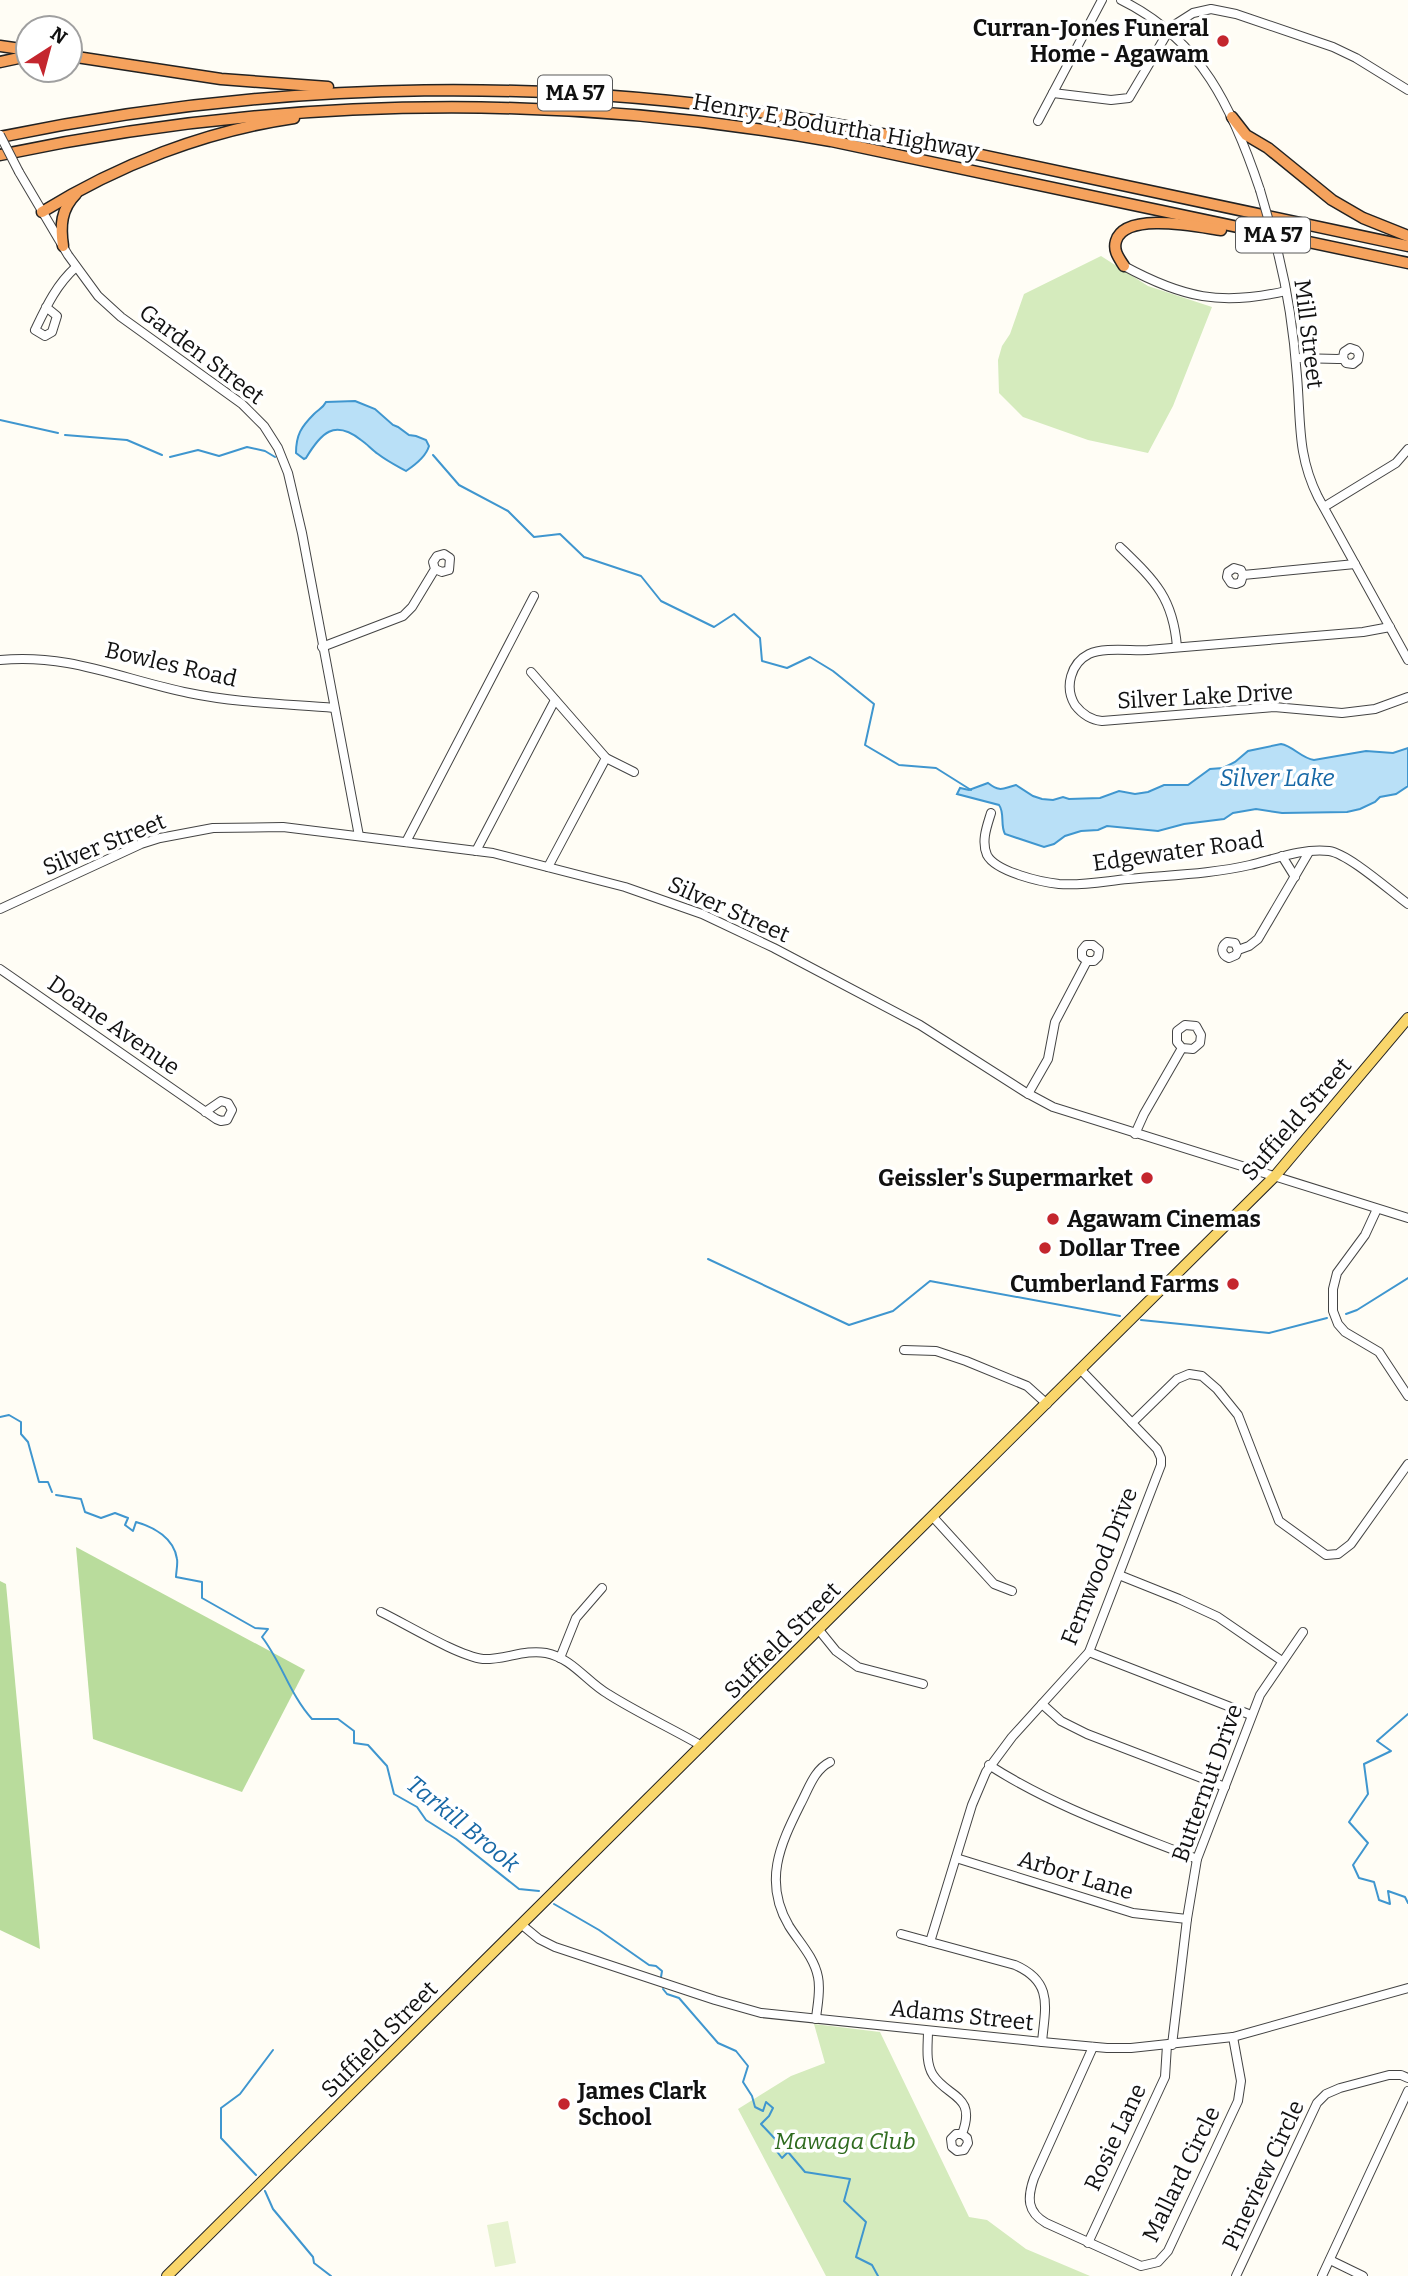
<svg xmlns="http://www.w3.org/2000/svg" width="1408" height="2276" font-family="Bitter,serif">
  <style>
    .green { fill: #d5ebbd }
    .forest { fill: #b9dc9c }
    .pitch { fill: #e6f2cf }
    .water { fill: #b9e0f7; stroke: #3f96cf; stroke-width: 2 }
    .lines { fill: none; stroke-linecap: round; stroke-linejoin: round }
    .stream { stroke: #3f96cf; stroke-width: 2 }
    .minor-casing { stroke: #444; stroke-width: 10 }
    .major-casing { stroke: #222; stroke-width: 12 }
    .highway-casing { stroke: #222; stroke-width: 13 }
    .minor { stroke: #fff; stroke-width: 8 }
    .major { stroke: #f9d66b; stroke-width: 10 }
    .highway { stroke: #f5a25d; stroke-width: 10 }
    .minor-bridge-casing { stroke: #444; stroke-width: 10; stroke-linecap: butt }
    .minor-bridge { stroke: #fff; stroke-width: 8 }
    .poi-dot { fill: #c4262e; stroke: #fff; stroke-width: 2.5 }
    .labels { text-anchor: middle; dominant-baseline: central; stroke-width: 7; stroke-linejoin: round; paint-order: stroke }
    .shield { fill: #fff; stroke: #585858; stroke-width: 2 }
    .shield-label { font-size: 21px; font-weight: bold; fill: #111 }
    .poi-label { font-size: 23px; font-weight: bold; fill: #111; stroke: #fff; text-anchor: end }
    .street-label { font-size: 23px; fill: #111; stroke: #fff }
    .park-label { font-size: 23px; font-style: italic; fill: #2f6b1f; stroke: #fff }
    .water-label { font-size: 24px; font-style: italic; fill: #1768a6; stroke: #fff }
  </style>
  <rect width="100%" height="100%" fill="#fffdf5"/>
  <!-- green -->
  <g class="green">
    <path d="M1101 256 1148 286 1212 307 1173 406 1148 453 1088 440 1023 417 999 393 998 360 1002 346 1010 334 1024 294Z"/>
    <path d="M814 2024 880 2032 969 2217 987 2220 1026 2249 1090 2276H826L738 2109 791 2076 825 2063Z"/>
  </g>
  <!-- forest -->
  <g class="forest">
    <path d="M76 1547 305 1670 242 1792 93 1739Z"/>
    <path d="M0 1581 6 1584 40 1949 0 1930Z"/>
  </g>
  <!-- pitch -->
  <path class="pitch" d="M508 2221 516 2263 495 2267 487 2225Z"/>
  <!-- water -->
  <g class="water">
    <path d="M355 401 375 409 393 425 398 427 409 435 416 436 426 440 429 446C426 457 415 465 406 471 397 466 387 461 378 454 372 450 367 444 361 440 334 419 321 433 306 458L304 459 296 453C296 435 301 427 314 414 319 409 323 408 326 402Z"/>
    <path d="M1281 744C1293 746 1301 758 1314 760L1366 751 1393 753 1408 748V786L1396 794 1380 797 1375 802 1360 809 1347 812 1282 813 1256 809 1233 813 1224 819 1184 824 1158 831 1107 826 1098 830 1081 831 1065 836 1054 844 1044 847 1005 834C1000 825 1005 813 999 805L957 794 960 788 969 790 988 783C1001 793 1003 788 1016 785L1033 796 1042 799 1053 800 1063 797 1069 799 1100 798 1119 791 1135 794 1148 792 1164 785H1188L1210 769 1223 768 1235 762 1248 751Z"/>
  </g>
  <g class="lines">
    <!-- stream -->
    <g class="stream">
      <path d="M0 420 58 433"/>
      <path d="M65 435 127 440 162 455"/>
      <path d="M433 455 459 485 508 511 534 537 560 534 584 557 641 576 661 601 714 627 734 614 760 638 762 661 787 668 810 657 833 671 874 704 865 745 899 765 936 768 971 790"/>
      <path d="M170 457 198 450 219 456 247 447 265 451 275 457"/>
      <path d="M708 1259 849 1325 893 1311 930 1281 1120 1316"/>
      <path d="M1346 1314 1357 1310 1408 1278"/>
      <path d="M1141 1320 1269 1333 1327 1318"/>
      <path d="M0 1417 9 1415 21 1422V1434L28 1442 39 1482H48L52 1492"/>
      <path d="M56 1495 81 1499 85 1512 101 1518 115 1513 128 1518 125 1525 133 1531 136 1522C154 1527 174 1538 177 1559 178 1564 176 1572 176 1577L202 1582V1598L255 1628 268 1629 262 1637C282 1663 290 1695 312 1719H338L354 1731V1743L368 1745 387 1766 394 1794 417 1807 426 1820 456 1839 519 1889 539 1891"/>
      <path d="M1408 1714 1377 1741 1391 1751 1364 1764 1368 1794 1349 1822 1368 1843 1353 1865 1359 1878 1374 1882 1379 1900 1390 1904 1388 1891 1405 1897 1408 1903"/>
      <path d="M554 1904 599 1930 649 1965 656 1966 662 1971 661 1977"/>
      <path d="M663 1989 667 1994 679 1998 718 2043 736 2051 748 2066 743 2082 752 2096 755 2107 763 2111 766 2102 773 2108 769 2116 761 2124 777 2141 775 2149 782 2158 788 2152 805 2172 850 2179 844 2201 866 2222 856 2257 872 2265 878 2276"/>
      <path d="M256 2175 221 2138V2108L240 2094 273 2050"/>
      <path d="M265 2191 273 2209 313 2257 314 2263 331 2276"/>
    </g>
    <defs>
      <g id="minor">
        <path d="M1121 0C1201 39 1233 109 1260 190"/>
        <path d="M1053 93 1111 100 1129 98 1171 27 1193 13 1211 9 1236 14 1333 47 1356 58 1408 90"/>
        <path d="M1038 121 1102 0"/>
        <path d="M19 172 68 255 98 296 121 317 242 404 264 426 278 448 288 473 302 533 359 836"/>
        <path d="M1278 253C1288 293 1294 335 1297 376 1301 422 1297 455 1318 497L1408 660"/>
        <path d="M1124 266C1183 298 1221 306 1286 291"/>
        <path d="M46 307 57 316 52 332 45 336 35 330C46 307 56 285 76 267"/>
        <path d="M1296 358 1338 359 1343 358 1344 352 1350 348 1356 350 1359 354 1358 360 1353 364 1346 363 1343 358"/>
        <path d="M1324 507 1396 463 1408 449"/>
        <path d="M1120 547C1154 580 1173 597 1177 647"/>
        <path d="M1243 575 1241 582 1236 584 1231 583 1227 577 1228 572 1234 568 1241 570 1243 575 1355 564"/>
        <path d="M1390 627 1363 632C1292 638 1220 644 1148 650 1131 651 1104 647 1089 654 1071 663 1064 687 1075 705 1082 714 1091 720 1102 721L1274 707 1342 713 1375 709 1408 697"/>
        <path d="M322 647 403 616 412 607 435 569 433 562 437 556 444 554 450 558 449 570 442 572 435 569"/>
        <path d="M0 660C69 653 124 680 189 693 237 703 286 704 334 708"/>
        <path d="M531 672 606 758 548 867"/>
        <path d="M606 758 634 772"/>
        <path d="M991 813C987 826 981 841 987 855 996 872 1041 882 1059 884 1082 886 1106 881 1128 879 1169 875 1211 874 1250 865 1275 859 1302 848 1329 851 1349 854 1390 891 1408 904"/>
        <path d="M406 842 534 596"/>
        <path d="M476 851 555 700"/>
        <path d="M1282 856 1295 877"/>
        <path d="M0 909 141 844 160 838 213 828 283 827 493 853 625 887 702 914 774 948 920 1025 1025 1092 1053 1107 1408 1218"/>
        <path d="M1238 950 1236 955 1229 958C1221 955 1220 947 1227 942L1235 943 1238 950 1249 946 1258 939 1309 852"/>
        <path d="M0 969 216 1119 221 1121 227 1120 232 1110 228 1103 221 1101 205 1112"/>
        <path d="M1028 1094 1048 1059 1055 1022 1087 961H1094L1098 957 1099 950 1093 945H1086L1082 950V957L1087 961"/>
        <path d="M1135 1134 1144 1114 1182 1048 1193 1049 1200 1043 1201 1035 1196 1026 1185 1025 1177 1031V1042L1182 1048"/>
        <path d="M1377 1209 1365 1235 1337 1273 1333 1289V1311L1338 1324 1345 1332 1379 1352 1408 1396"/>
        <path d="M904 1350 936 1351 966 1361 1027 1386 1047 1404"/>
        <path d="M1132 1423 1177 1379 1189 1374 1202 1376 1217 1389 1238 1415 1279 1521 1326 1555 1338 1554 1351 1544 1408 1464"/>
        <path d="M933 1517 994 1584 1012 1591"/>
        <path d="M1119 1575 1179 1599 1218 1617 1282 1661"/>
        <path d="M381 1612C406 1624 458 1656 483 1659 504 1660 525 1649 546 1653 572 1658 587 1682 608 1694 638 1713 671 1728 702 1746"/>
        <path d="M819 1630 836 1651 858 1667 923 1684"/>
        <path d="M1089 1652 1251 1715"/>
        <path d="M560 1658 576 1618 602 1588"/>
        <path d="M1042 1704 1061 1721 1087 1734 1225 1787"/>
        <path d="M989 1765C1054 1807 1126 1831 1197 1859"/>
        <path d="M956 1858 1133 1913 1187 1919"/>
        <path d="M522 1925 539 1939 555 1947 715 2000 761 2013 1042 2042 1107 2048H1131L1233 2037 1408 1988"/>
        <path d="M901 1934 1015 1965C1054 1982 1045 2008 1042 2042"/>
        <path d="M930 1942 972 1805 986 1772 1012 1737 1089 1652 1161 1465V1458L1157 1449 1081 1370"/>
        <path d="M816 2019C817 2006 821 1991 818 1977 814 1957 799 1942 789 1926 763 1882 780 1845 800 1805 809 1788 814 1770 830 1762"/>
        <path d="M928 2031C928 2045 925 2062 933 2075 948 2098 977 2095 962 2134L967 2138 968 2143 964 2150 957 2151 952 2147 951 2139 956 2134H962"/>
        <path d="M1172 2045 1187 1919 1197 1859 1260 1695 1303 1632"/>
        <path d="M1093 2047 1034 2178C1027 2198 1027 2212 1046 2223L1141 2266 1158 2262 1168 2251 1238 2101 1241 2081 1233 2037"/>
        <path d="M1088 2243 1165 2077 1167 2045"/>
        <path d="M1330 2260 1363 2276"/>
        <path d="M1236 2276 1317 2103 1326 2094 1340 2088 1389 2075H1401L1408 2078"/>
        <path d="M1322 2276 1408 2091"/>
      </g>
      <path id="major" d="M167 2276 1275 1176 1408 1018"/>
      <g id="highway">
        <path d="M0 46 28 50"/>
        <path d="M70 56 221 79 328 87"/>
        <path d="M0 62 28 56"/>
        <path d="M1232 117 1246 135 1268 148 1332 200 1363 218 1408 236"/>
        <path d="M0 137C280 79 568 74 850 127L1408 246"/>
        <path d="M0 155C275 97 555 92 831 141L1408 263"/>
        <path d="M42 212C118 165 205 131 294 118"/>
        <path d="M63 246C60 226 61 209 76 194"/>
        <path d="M1124 266C1119 258 1113 251 1116 241 1125 211 1199 227 1221 230"/>
      </g>
    </defs>
    <!-- minor casing -->
    <use href="#minor" class="minor-casing"/>
    <!-- major casing -->
    <use href="#major" class="major-casing"/>
    <!-- highway casing -->
    <use href="#highway" class="highway-casing"/>
    <!-- minor -->
    <use href="#minor" class="minor"/>
    <!-- major -->
    <use href="#major" class="major"/>
    <!-- highway -->
    <use href="#highway" class="highway"/>
    <defs>
      <g id="minor-bridge">
        <path d="M0 135 19 172"/>
        <path d="M1260 190 1278 253"/>
      </g>
    </defs>
    <!-- minor-bridge casing -->
    <use href="#minor-bridge" class="minor-bridge-casing"/>
    <!-- minor-bridge -->
    <use href="#minor-bridge" class="minor-bridge"/>
  </g>
  <!-- markers -->
  <g class="poi-dot">
    <circle cx="1223" cy="41" r="7"/>
    <circle cx="1147" cy="1178" r="7"/>
    <circle cx="1053" cy="1219" r="7"/>
    <circle cx="1045" cy="1248" r="7"/>
    <circle cx="1233" cy="1284" r="7"/>
    <circle cx="564" cy="2104" r="7"/>
  </g>
  <g class="labels">
    <!-- shield labels -->
    <g class="shield">
      <rect x="538" y="75.5" width="74" height="35" rx="5"/>
      <rect x="1236" y="217.5" width="74" height="35" rx="5"/>
    </g>
    <g class="shield-label">
      <text x="575" y="93">MA 57</text>
      <text x="1273" y="235">MA 57</text>
    </g>
    <!-- poi labels -->
    <g class="poi-label">
      <text x="1209" y="28">Curran-Jones Funeral<tspan x="1209" dy="26">Home - Agawam</tspan></text>
      <text x="1133" y="1178">Geissler's Supermarket</text>
      <text x="1067" y="1219" text-anchor="start">Agawam Cinemas</text>
      <text x="1059" y="1248" text-anchor="start">Dollar Tree</text>
      <text x="1219" y="1284">Cumberland Farms</text>
      <text x="578" y="2091" text-anchor="start">James Clark<tspan x="578" dy="26">School</tspan></text>
    </g>
    <!-- street labels -->
    <g class="street-label">
      <text transform="translate(836 126) rotate(10)">Henry E Bodurtha Highway</text>
      <text transform="translate(1309 334) rotate(83)">Mill Street</text>
      <text transform="translate(202 354) rotate(37)">Garden Street</text>
      <text transform="translate(171 664) rotate(13)">Bowles Road</text>
      <text transform="translate(1205 696) rotate(-3)">Silver Lake Drive</text>
      <text transform="translate(104 844) rotate(-22)">Silver Street</text>
      <text transform="translate(1178 851) rotate(-8)">Edgewater Road</text>
      <text transform="translate(729 909) rotate(24)">Silver Street</text>
      <text transform="translate(114 1025) rotate(35)">Doane Avenue</text>
      <text transform="translate(1296 1119) rotate(-49)">Suffield Street</text>
      <text transform="translate(1099 1566) rotate(-68)">Fernwood Drive</text>
      <text transform="translate(782 1640) rotate(-45)">Suffield Street</text>
      <text transform="translate(1207 1783) rotate(-70)">Butternut Drive</text>
      <text transform="translate(1076 1875) rotate(17)">Arbor Lane</text>
      <text transform="translate(962 2015) rotate(6)">Adams Street</text>
      <text transform="translate(379 2039) rotate(-45)">Suffield Street</text>
      <text transform="translate(1115 2137) rotate(-65)">Rosie Lane</text>
      <text transform="translate(1181 2174) rotate(-64)">Mallard Circle</text>
      <text transform="translate(1263 2175) rotate(-65)">Pineview Circle</text>
    </g>
    <!-- park labels -->
    <g class="park-label">
      <text x="845" y="2141">Mawaga Club</text>
    </g>
    <!-- water labels -->
    <g class="water-label">
      <text x="1277" y="778">Silver Lake</text>
      <text transform="translate(463 1824) rotate(39)">Tarkill Brook</text>
    </g>
  </g>
  <!-- north arrow -->
  <g transform="translate(49 49) rotate(36)"><circle r="33" fill="#ffffff" stroke="#a0a0a0" stroke-width="2"/>
  <path d="M0-5L12 26L0 18L-12 26Z" fill="#c4262e"/>
  <text y="-10" font-size="19" font-weight="bold" text-anchor="middle" fill="#111111">N</text>
  </g>
</svg>
